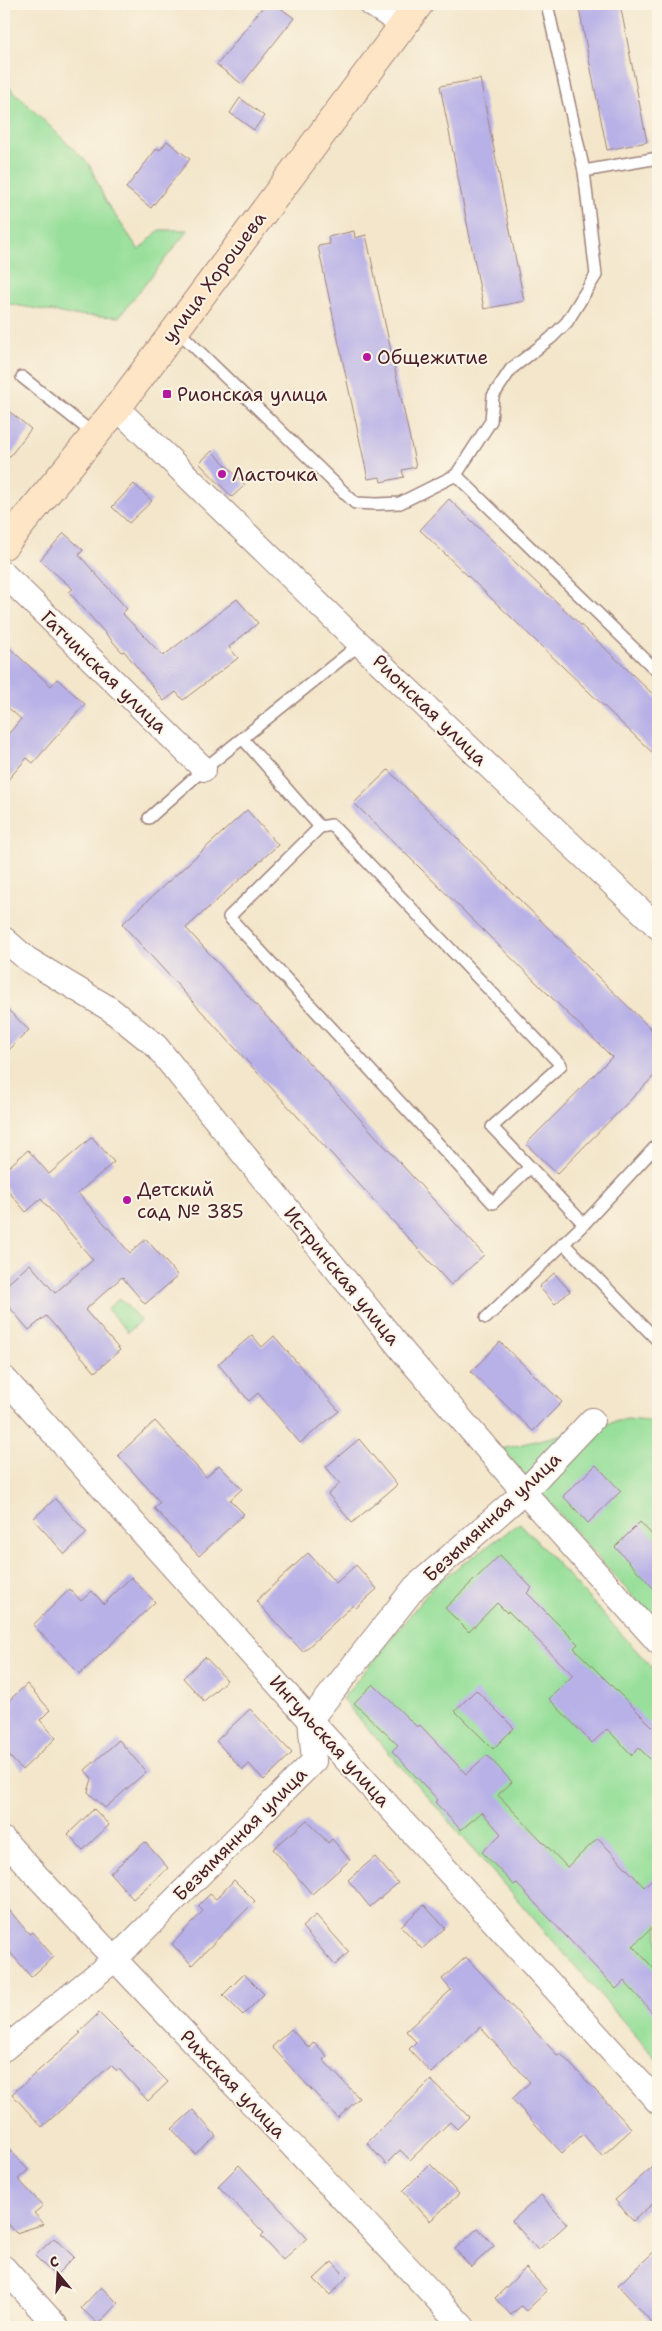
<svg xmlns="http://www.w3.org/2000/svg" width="662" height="2331" font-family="'Shantell Sans',sans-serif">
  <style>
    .green { fill: #97df9a; stroke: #707f62 }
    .building { fill: #b8b1e7 }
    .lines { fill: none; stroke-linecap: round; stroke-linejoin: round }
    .service-casing { stroke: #9e827b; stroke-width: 14 }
    .minor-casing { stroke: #9e827b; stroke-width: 26 }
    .secondary-casing { stroke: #9e827b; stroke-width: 30 }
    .service { stroke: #fff; stroke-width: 11 }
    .minor { stroke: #fff; stroke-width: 24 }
    .secondary { stroke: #fde5c5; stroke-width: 28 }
    .poi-dot { fill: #b5179e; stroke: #fcf5e5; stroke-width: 2 }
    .labels { text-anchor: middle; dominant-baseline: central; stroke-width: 4; stroke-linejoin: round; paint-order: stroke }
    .street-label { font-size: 19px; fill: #4a1f2b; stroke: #fcf5e5 }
    .poi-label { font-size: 19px; fill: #4a1f2b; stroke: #fcf5e5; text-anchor: start }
  </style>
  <rect width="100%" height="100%" fill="#fcf5e5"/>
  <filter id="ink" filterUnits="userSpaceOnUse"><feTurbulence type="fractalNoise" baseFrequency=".02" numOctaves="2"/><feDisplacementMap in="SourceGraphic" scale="10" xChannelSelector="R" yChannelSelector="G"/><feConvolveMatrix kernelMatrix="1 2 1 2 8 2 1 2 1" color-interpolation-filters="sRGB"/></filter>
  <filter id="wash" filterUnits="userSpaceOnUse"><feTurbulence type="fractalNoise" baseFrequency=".0096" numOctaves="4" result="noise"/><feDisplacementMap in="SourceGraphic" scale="20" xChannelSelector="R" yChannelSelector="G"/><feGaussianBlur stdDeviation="1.12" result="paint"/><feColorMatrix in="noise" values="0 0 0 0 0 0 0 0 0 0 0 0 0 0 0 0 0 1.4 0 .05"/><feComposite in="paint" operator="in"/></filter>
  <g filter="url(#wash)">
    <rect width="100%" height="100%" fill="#f3e6cb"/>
    <!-- green -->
    <g class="green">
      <path d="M4 82 89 164 106 202 139 250 159 230H188L119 317 72 315 4 303Z"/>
      <path d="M120 1298 141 1321 128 1332 107 1309Z"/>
      <path d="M627 1419 658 1422V1625L502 1449Z"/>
      <path d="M520 1523 658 1674V2061L342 1699 436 1583Z"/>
    </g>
    <g id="blocks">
      <!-- building -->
      <g class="building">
        <path d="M265 4H275L294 18 242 84 217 65Z"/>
        <path d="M578 4H620L647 142 607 150Z"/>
        <path d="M480 79 524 301 484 309 440 86Z"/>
        <path d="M240 98 264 116 254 130 230 113Z"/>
        <path d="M167 141 190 159 151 208 126 188 157 148 160 150Z"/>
        <path d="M354 231 355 238 366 235 416 467 402 470 404 477 381 482 380 477 368 479 318 246 330 244 328 237Z"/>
        <path d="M4 407 31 429 4 464Z"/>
        <path d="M212 451 245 485 232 497 199 463Z"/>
        <path d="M134 484 152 501 129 523 112 507Z"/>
        <path d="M449 499 658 699V758L420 530Z"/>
        <path d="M64 533 83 550 79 555 127 609 122 613 163 656 237 599 258 623 229 647 238 658 183 700 176 692 164 701 124 651 122 652 106 634 69 592 73 589 40 560Z"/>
        <path d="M4 643 51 686 57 679 85 704 33 763 27 758 4 784V739L21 719 4 704Z"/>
        <path d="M388 770 658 1036V1072L557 1174 526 1144 612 1057 354 803Z"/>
        <path d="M247 810 278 845 186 928 484 1255 451 1285 122 924Z"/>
        <path d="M4 1006 29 1030 4 1055Z"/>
        <path d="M92 1137 114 1162 78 1193 130 1253 146 1239 178 1276 145 1304 122 1277 85 1310 120 1350 95 1372 46 1316 29 1330 4 1301V1287L30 1264 55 1293 93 1260 41 1199 26 1212 4 1186V1171L28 1150 49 1174Z"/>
        <path d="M554 1273 570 1291 555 1304 539 1287Z"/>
        <path d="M252 1335 262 1347 274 1336 339 1411 300 1443 258 1393 249 1401 218 1364Z"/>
        <path d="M500 1342 562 1402 533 1431 471 1372Z"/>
        <path d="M155 1421 206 1477 219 1465 242 1489 230 1500 244 1514 199 1556 154 1508 160 1502 118 1455Z"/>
        <path d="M359 1439 397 1485 352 1523 328 1494 340 1484 326 1467Z"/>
        <path d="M596 1465 621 1491 588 1523 563 1496Z"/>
        <path d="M55 1499 87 1533 65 1554 33 1519Z"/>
        <path d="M640 1522 658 1541V1593L615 1547Z"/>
        <path d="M308 1553 336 1583 356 1565 377 1589 356 1608 353 1605 303 1652 256 1601Z"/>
        <path d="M500 1555 532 1588 527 1593 578 1644 574 1648 658 1732V1767L639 1748 632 1755 607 1729 592 1743 549 1699 573 1675 508 1611 507 1613 497 1603 469 1632 445 1608Z"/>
        <path d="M131 1577 155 1602 80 1674 33 1625 70 1589 81 1601 92 1591 104 1604Z"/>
        <path d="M205 1657 227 1680 204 1701 183 1678Z"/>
        <path d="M27 1684 50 1710 40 1720 56 1738 22 1770 4 1750V1705Z"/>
        <path d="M373 1684 417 1727 420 1725 466 1774 487 1755 512 1782 498 1795 567 1867 598 1838 644 1887 658 1873V1922L633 1946 658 1973V2019L624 1981 616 1989 516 1883 514 1885 482 1852 501 1834 482 1812 461 1830 435 1802 438 1800 392 1751 398 1745 354 1703Z"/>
        <path d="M476 1690 514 1728 493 1749 455 1711Z"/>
        <path d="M250 1709 292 1753 264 1780 249 1764 243 1770 216 1741Z"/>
        <path d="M119 1740 146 1772 105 1808 88 1792 92 1779 85 1770Z"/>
        <path d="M94 1809 109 1825 83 1850 68 1834Z"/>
        <path d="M307 1820 328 1843 332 1839 350 1860 312 1894 273 1849Z"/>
        <path d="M145 1842 168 1868 133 1899 110 1873Z"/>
        <path d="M375 1857 398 1883 370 1907 348 1880Z"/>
        <path d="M234 1880 255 1901 192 1965 172 1944 203 1911 198 1906 210 1894 216 1899Z"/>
        <path d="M4 1904 29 1934 32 1932 54 1957 31 1977 4 1945Z"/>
        <path d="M424 1905 445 1928 422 1949 401 1926Z"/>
        <path d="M316 1915 349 1952 335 1965 302 1927Z"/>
        <path d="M466 1957 558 2056 561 2054 632 2129 602 2156 583 2134 562 2153 512 2099 530 2082 480 2027 431 2073 409 2049 416 2042 406 2031 451 1990 442 1979Z"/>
        <path d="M244 1974 264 1994 243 2015 223 1995Z"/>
        <path d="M99 2013 168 2082 148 2101 119 2069 117 2071 111 2065 42 2127 12 2094 81 2033 79 2032Z"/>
        <path d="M291 2029 309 2048 314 2042 327 2056 323 2060 359 2098 338 2118 272 2047Z"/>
        <path d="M431 2080 469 2117 457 2129 450 2122 410 2160 400 2150 386 2164 367 2143Z"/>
        <path d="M193 2110 216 2136 195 2154 172 2129Z"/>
        <path d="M4 2143 28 2170 18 2179 43 2206 34 2213 44 2224 16 2233 4 2219Z"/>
        <path d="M658 2162V2199L633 2221 615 2200Z"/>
        <path d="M430 2164 459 2194 430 2221 403 2191Z"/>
        <path d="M239 2165 307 2238 283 2260 261 2236 264 2233 218 2186Z"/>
        <path d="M541 2195 567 2224 538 2250 512 2221Z"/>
        <path d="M478 2228 494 2246 471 2267 455 2249Z"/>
        <path d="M54 2238 74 2257 55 2276 35 2256Z"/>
        <path d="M658 2248V2327H656L618 2285Z"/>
        <path d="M332 2262 347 2277 330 2295 314 2279Z"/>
        <path d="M526 2268 547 2291 526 2311 521 2306 511 2315 495 2298Z"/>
        <path d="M101 2287 118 2303 98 2324 81 2308Z"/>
      </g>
    </g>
  </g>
  <g filter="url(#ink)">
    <use href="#blocks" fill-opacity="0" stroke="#9e827b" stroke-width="1"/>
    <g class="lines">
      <defs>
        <g id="service">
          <path d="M584 171 658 158"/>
          <path d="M176 329 355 503 376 504 400 503 456 475 491 421 493 396 511 369 551 338 567 322 596 275 584 171 547 4"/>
          <path d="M22 377 95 435"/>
          <path d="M456 475 658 672"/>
          <path d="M243 739 320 827"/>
          <path d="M149 818 204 769 360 644"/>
          <path d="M530 1167 493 1203 229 917 320 827 332 825 561 1065 492 1127 584 1224"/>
          <path d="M563 1243 658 1341"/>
          <path d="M486 1318 584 1224 658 1144"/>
        </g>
        <g id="minor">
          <path d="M371 4 402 24"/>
          <path d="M117 408 360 644 658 927"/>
          <path d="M4 574 204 769"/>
          <path d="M4 939 27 959 110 1009 156 1046 405 1354 524 1492 658 1642"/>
          <path d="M4 1378 310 1720 658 2102"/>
          <path d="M4 1840C154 2005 312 2163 463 2327"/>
          <path d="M4 2049 113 1961 314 1761 310 1720 415 1587 524 1492 592 1420"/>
          <path d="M4 2268 57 2327"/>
        </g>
        <path id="secondary" d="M4 545 117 408 419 4"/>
      </defs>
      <!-- service casing -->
      <use href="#service" class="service-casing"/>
      <!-- minor casing -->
      <use href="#minor" class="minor-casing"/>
      <!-- secondary casing -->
      <use href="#secondary" class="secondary-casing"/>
      <!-- service -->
      <use href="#service" class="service"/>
      <!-- minor -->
      <use href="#minor" class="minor"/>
      <!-- secondary -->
      <use href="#secondary" class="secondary"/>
    </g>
  </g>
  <!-- markers -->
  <g class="poi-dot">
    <circle cx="367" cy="357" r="5"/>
    <rect x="162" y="389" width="10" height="10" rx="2.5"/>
    <circle cx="222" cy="474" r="5"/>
    <circle cx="127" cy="1200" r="5"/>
  </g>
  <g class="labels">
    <!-- street labels -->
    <g class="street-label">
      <text transform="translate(214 277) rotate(-53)">улица Хорошева</text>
      <text transform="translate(104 672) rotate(44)">Гатчинская улица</text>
      <text transform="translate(430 710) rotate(44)">Рионская улица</text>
      <text transform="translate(342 1276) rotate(51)">Истринская улица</text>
      <text transform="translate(492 1517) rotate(-43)">Безымянная улица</text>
      <text transform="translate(330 1741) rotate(48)">Ингульская улица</text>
      <text transform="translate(240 1834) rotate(-45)">Безымянная улица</text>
      <text transform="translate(233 2084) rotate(46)">Рижская улица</text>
    </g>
    <!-- poi labels -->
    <g class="poi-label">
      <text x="377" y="357">Общежитие</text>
      <text x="177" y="394">Рионская улица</text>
      <text x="232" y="474">Ласточка</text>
      <text x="137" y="1189">Детский<tspan x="137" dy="22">сад № 385</tspan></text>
    </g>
  </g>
  <!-- margin -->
  <rect width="662" height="2331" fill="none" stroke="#fcf5e5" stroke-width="20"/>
  <!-- north arrow -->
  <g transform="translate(58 2274) rotate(342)" stroke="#fcf5e5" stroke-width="4" paint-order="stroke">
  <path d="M0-4L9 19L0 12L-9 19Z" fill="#4a1f2b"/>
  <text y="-8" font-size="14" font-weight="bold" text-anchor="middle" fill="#4a1f2b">С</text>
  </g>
</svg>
